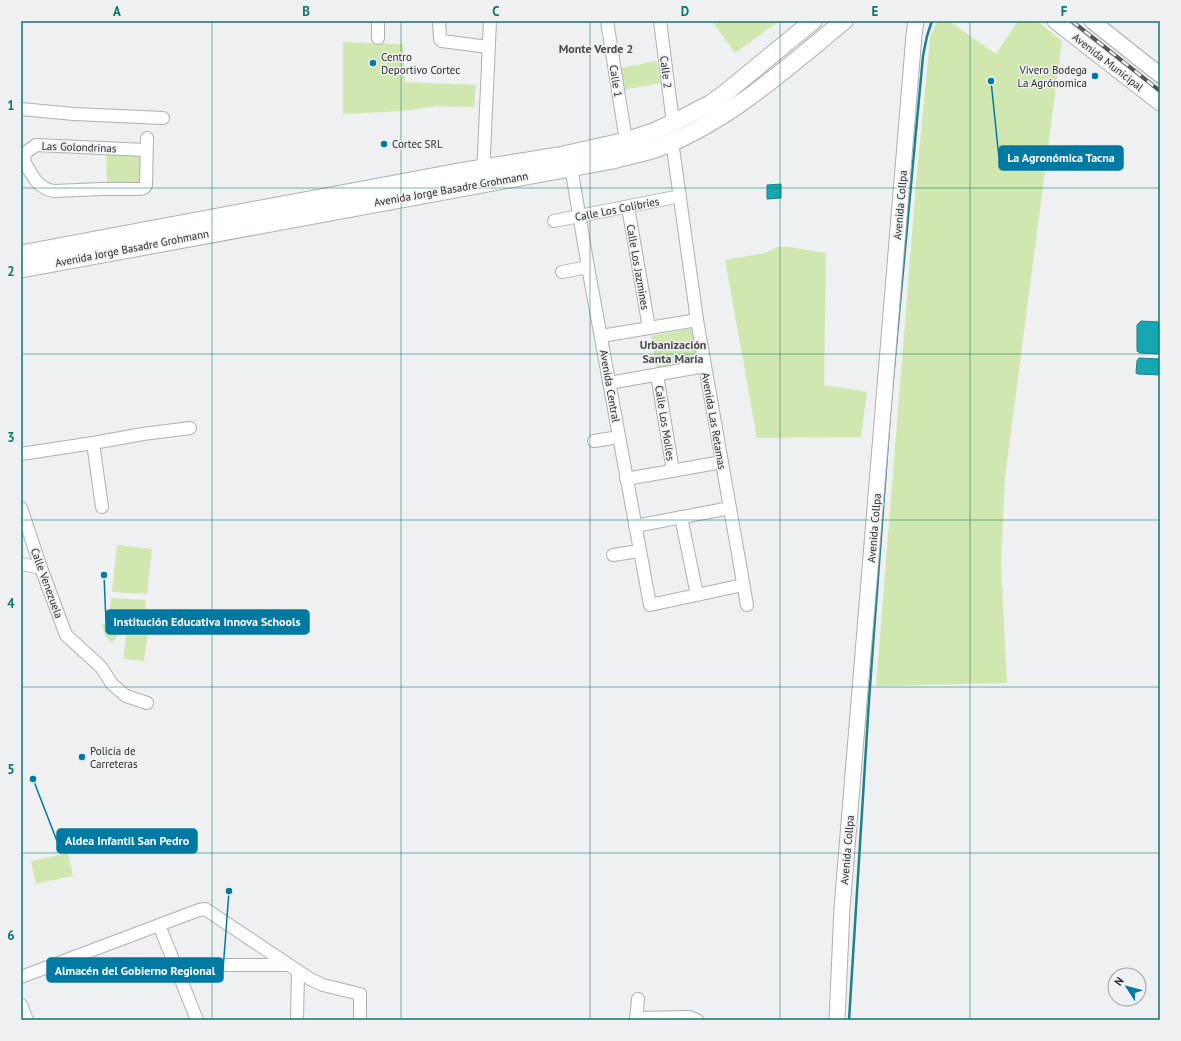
<svg xmlns="http://www.w3.org/2000/svg" width="1181" height="1041" font-family="'PT Sans',sans-serif">
  <style>
    .green { fill: #d0e8b0 }
    .water { fill: #17a7b2; stroke: #1d828a }
    .lines { fill: none; stroke-linecap: round; stroke-linejoin: round }
    .stream { stroke: #1d828a; stroke-width: 2.5 }
    .minor-casing { stroke: #adafb1; stroke-width: 14 }
    .major-casing { stroke: #adafb1; stroke-width: 17 }
    .highway-casing { stroke: #adafb1; stroke-width: 19 }
    .minor { stroke: #fff; stroke-width: 12 }
    .major { stroke: #fff; stroke-width: 15 }
    .highway { stroke: #fff; stroke-width: 17 }
    .rail-casing { stroke: #555556; stroke-width: 4 }
    .rail { stroke: #eef0f2; stroke-width: 2.5; stroke-dasharray: 8; stroke-linecap: butt }
    .grid { fill: none; stroke: #0f766e; stroke-width: 1; stroke-opacity: 0.55 }
    .poi-dot { fill: #007aa2; stroke: #eef0f2; stroke-width: 1.5 }
    .labels { text-anchor: middle; dominant-baseline: central; stroke-width: 3; stroke-linejoin: round; paint-order: stroke }
    .poi-label { font-size: 11px; fill: #2c2c2d; stroke: #eef0f2; text-anchor: start }
    .street-label { font-size: 11px; fill: #2c2c2d; stroke: #eef0f2 }
    .neighbourhood-label { font-size: 12px; font-weight: bold; fill: #494b4d; stroke: #eef0f2 }
    .leader { fill: none; stroke: #007aa2; stroke-width: 1.5 }
    .callout-dot { fill: #007aa2; stroke: #eef0f2; stroke-width: 1.5 }
    .callout { fill: #007aa2; stroke: #007aa2; stroke-width: 1.5 }
    .callout-label { font-size: 12px; text-anchor: middle; font-weight: bold; fill: #fff }
    .neatline { fill: none; stroke: #0f766e; stroke-width: 1.5 }
    .grid-label { font-size: 13px; text-anchor: middle; font-weight: bold; fill: #0f766e }
  </style>
  <rect width="100%" height="100%" fill="#eef0f2"/>
  <!-- green -->
  <g class="green">
    <path d="M712 21H779L735 53Z"/>
    <path d="M940 21H949L996 54 1018 21H1037L1062 41 1005 477 1001 565 1007 683 876 686 917 172 929 50 930 37 937 22Z"/>
    <path d="M343 42 403 44 405 82 476 85 474 107 436 106 404 111 343 114Z"/>
    <path d="M657 61 661 83 623 90 619 68Z"/>
    <path d="M106 151 141 155V183L139 185H107Z"/>
    <path d="M777 247H789L826 253 824 385 867 392 861 437 757 438 725 260 765 253Z"/>
    <path d="M694 328 700 362 657 370 651 336Z"/>
    <path d="M117 545 152 549 147 594 112 592Z"/>
    <path d="M111 598 146 600 145 622 109 620Z"/>
    <path d="M102 624 122 625 121 632 112 643 105 636Z"/>
    <path d="M127 629 148 631 144 661 123 659Z"/>
    <path d="M68 853 73 876 36 884 31 861Z"/>
  </g>
  <!-- water -->
  <g class="water">
    <path d="M781 184V198L767 199V185Z"/>
    <path d="M1141 321 1160 322V354L1140 353 1137 351V325Z"/>
    <path d="M1139 358 1160 359V375L1138 374 1136 373 1137 361Z"/>
  </g>
  <g class="lines">
    <!-- stream -->
    <path class="stream" d="M849 1020 869 700 891 399 923 56 927 36 932 21"/>
    <defs>
      <g id="minor">
        <path d="M378 21V38"/>
        <path d="M439 21 440 39 442 41 488 47"/>
        <path d="M607 21 626 141"/>
        <path d="M660 21 673 123"/>
        <path d="M21 109 74 114 163 118"/>
        <path d="M672 141 697 320 747 605"/>
        <path d="M24 161C32 175 37 188 54 191L102 189H140L144 188 146 185 147 138"/>
        <path d="M21 162 24 161 25 153 36 145 146 150"/>
        <path d="M571 167 588 267 650 605 743 585"/>
        <path d="M483 176 490 21"/>
        <path d="M628 207 649 328"/>
        <path d="M554 221 680 196"/>
        <path d="M562 272 588 267"/>
        <path d="M601 336 697 320"/>
        <path d="M657 375 673 471"/>
        <path d="M609 383 705 366"/>
        <path d="M594 441 619 437"/>
        <path d="M93 443 102 507"/>
        <path d="M21 454 93 443 143 434 190 428"/>
        <path d="M626 479 722 462"/>
        <path d="M21 508 41 568 66 635 101 667 112 684 126 696 147 703"/>
        <path d="M681 517 697 595"/>
        <path d="M635 526 730 508"/>
        <path d="M613 555 639 551"/>
        <path d="M21 564 41 568"/>
        <path d="M159 925 197 1020"/>
        <path d="M175 965H288"/>
        <path d="M21 977 199 910 205 909 310 979 323 985 360 994V1020"/>
        <path d="M21 1005 27 1020"/>
        <path d="M636 1018 689 1017 697 1020"/>
        <path d="M297 1020 298 972"/>
        <path d="M636 1020 638 999"/>
      </g>
      <g id="major">
        <path d="M1055 21 1160 103"/>
        <path d="M1092 21 1160 75"/>
        <path d="M837 1020 842 908 914 35 916 21"/>
      </g>
      <g id="highway">
        <path d="M21 254 459 172 559 156 626 141 653 132 673 123 710 104 724 94 813 21"/>
        <path d="M21 269 613 160C627 156 641 153 655 149 727 123 785 69 844 21"/>
      </g>
    </defs>
    <!-- minor casing -->
    <use href="#minor" class="minor-casing"/>
    <!-- major casing -->
    <use href="#major" class="major-casing"/>
    <!-- highway casing -->
    <use href="#highway" class="highway-casing"/>
    <!-- minor -->
    <use href="#minor" class="minor"/>
    <!-- major -->
    <use href="#major" class="major"/>
    <!-- highway -->
    <use href="#highway" class="highway"/>
    <defs>
      <path id="rail" d="M1072 21 1160 91"/>
    </defs>
    <!-- rail casing -->
    <use href="#rail" class="rail-casing"/>
    <!-- rail -->
    <use href="#rail" class="rail"/>
  </g>
  <!-- grid -->
  <path class="grid" d="M212 21V1020M401 21V1020M590 21V1020M780 21V1020M970 21V1020M21 188H1160M21 354H1160M21 520H1160M21 687H1160M21 853H1160"/>
  <!-- markers -->
  <g class="poi-dot">
    <circle cx="373" cy="63" r="4"/>
    <circle cx="1095" cy="76" r="4"/>
    <circle cx="384" cy="144" r="4"/>
    <circle cx="82" cy="757" r="4"/>
  </g>
  <g class="labels">
    <!-- poi labels -->
    <g class="poi-label">
      <text x="381" y="57">Centro<tspan x="381" dy="13">Deportivo Cortec</tspan></text>
      <text x="1087" y="70" text-anchor="end">Vivero Bodega<tspan x="1087" dy="13">La Agrónomica</tspan></text>
      <text x="392" y="144">Cortec SRL</text>
      <text x="90" y="751">Policía de<tspan x="90" dy="13">Carreteras</tspan></text>
    </g>
    <!-- street labels -->
    <g class="street-label">
      <text transform="translate(1108 62) rotate(38)">Avenida Municipal</text>
      <text transform="translate(666 72) rotate(83)">Calle 2</text>
      <text transform="translate(616 81) rotate(81)">Calle 1</text>
      <text transform="translate(79 147) rotate(2)">Las Golondrinas</text>
      <text transform="translate(451 189) rotate(-10)">Avenida Jorge Basadre Grohmann</text>
      <text transform="translate(900 205) rotate(-85)">Avenida Collpa</text>
      <text transform="translate(617 209) rotate(-11)">Calle Los Colibríes</text>
      <text transform="translate(132 248) rotate(-11)">Avenida Jorge Basadre Grohmann</text>
      <text transform="translate(638 267) rotate(80)">Calle Los Jazmines</text>
      <text transform="translate(610 386) rotate(80)">Avenida Central</text>
      <text transform="translate(714 421) rotate(80)">Avenida Las Retamas</text>
      <text transform="translate(665 423) rotate(81)">Calle Los Molles</text>
      <text transform="translate(874 528) rotate(-85)">Avenida Collpa</text>
      <text transform="translate(47 583) rotate(70)">Calle Venezuela</text>
      <text transform="translate(847 850) rotate(-85)">Avenida Collpa</text>
    </g>
    <!-- neighbourhood labels -->
    <g class="neighbourhood-label">
      <text x="596" y="48">Monte Verde 2</text>
      <text x="673" y="344">Urbanización<tspan x="673" dy="14">Santa María</tspan></text>
    </g>
  </g>
  <!-- callouts -->
  <path class="leader" d="M991 81L999 158M104 575L106 622M33 779L57 841M229 891L223 970"/>
  <g class="callout-dot">
    <circle cx="991" cy="81" r="4"/>
    <circle cx="104" cy="575" r="4"/>
    <circle cx="33" cy="779" r="4"/>
    <circle cx="229" cy="891" r="4"/>
  </g>
  <g class="callout">
    <rect x="999" y="146" width="124" height="24" rx="4"/>
    <rect x="106" y="610" width="203" height="24" rx="4"/>
    <rect x="57" y="829" width="140" height="24" rx="4"/>
    <rect x="47" y="958" width="176" height="24" rx="4"/>
  </g>
  <g class="callout-label">
    <text x="1061" y="162">La Agronómica Tacna</text>
    <text x="207" y="626">Institución Educativa Innova Schools</text>
    <text x="127" y="845">Aldea Infantil San Pedro</text>
    <text x="135" y="975">Almacén del Gobierno Regional</text>
  </g>
  <!-- border -->
  <rect width="1181" height="1041" fill="none" stroke="#eef0f2" stroke-width="44"/>
  <!-- north arrow -->
  <g transform="translate(1127 987) rotate(306)"><circle r="19" fill="#eef0f2" stroke="#a0a2a3"/>
  <path d="M0-3L7 15L0 10L-7 15Z" fill="#007aa2"/>
  <text y="-6" font-size="11" font-weight="bold" text-anchor="middle" fill="#2c2c2d">N</text>
  </g>
  <rect x="22" y="22" width="1137" height="997" class="neatline"/>
  <g class="grid-label">
    <text x="117" y="16">A</text>
    <text x="306" y="16">B</text>
    <text x="496" y="16">C</text>
    <text x="685" y="16">D</text>
    <text x="875" y="16">E</text>
    <text x="1064" y="16">F</text>
    <text x="11" y="110">1</text>
    <text x="11" y="276">2</text>
    <text x="11" y="442">3</text>
    <text x="11" y="608">4</text>
    <text x="11" y="774">5</text>
    <text x="11" y="940">6</text>
  </g>
</svg>
